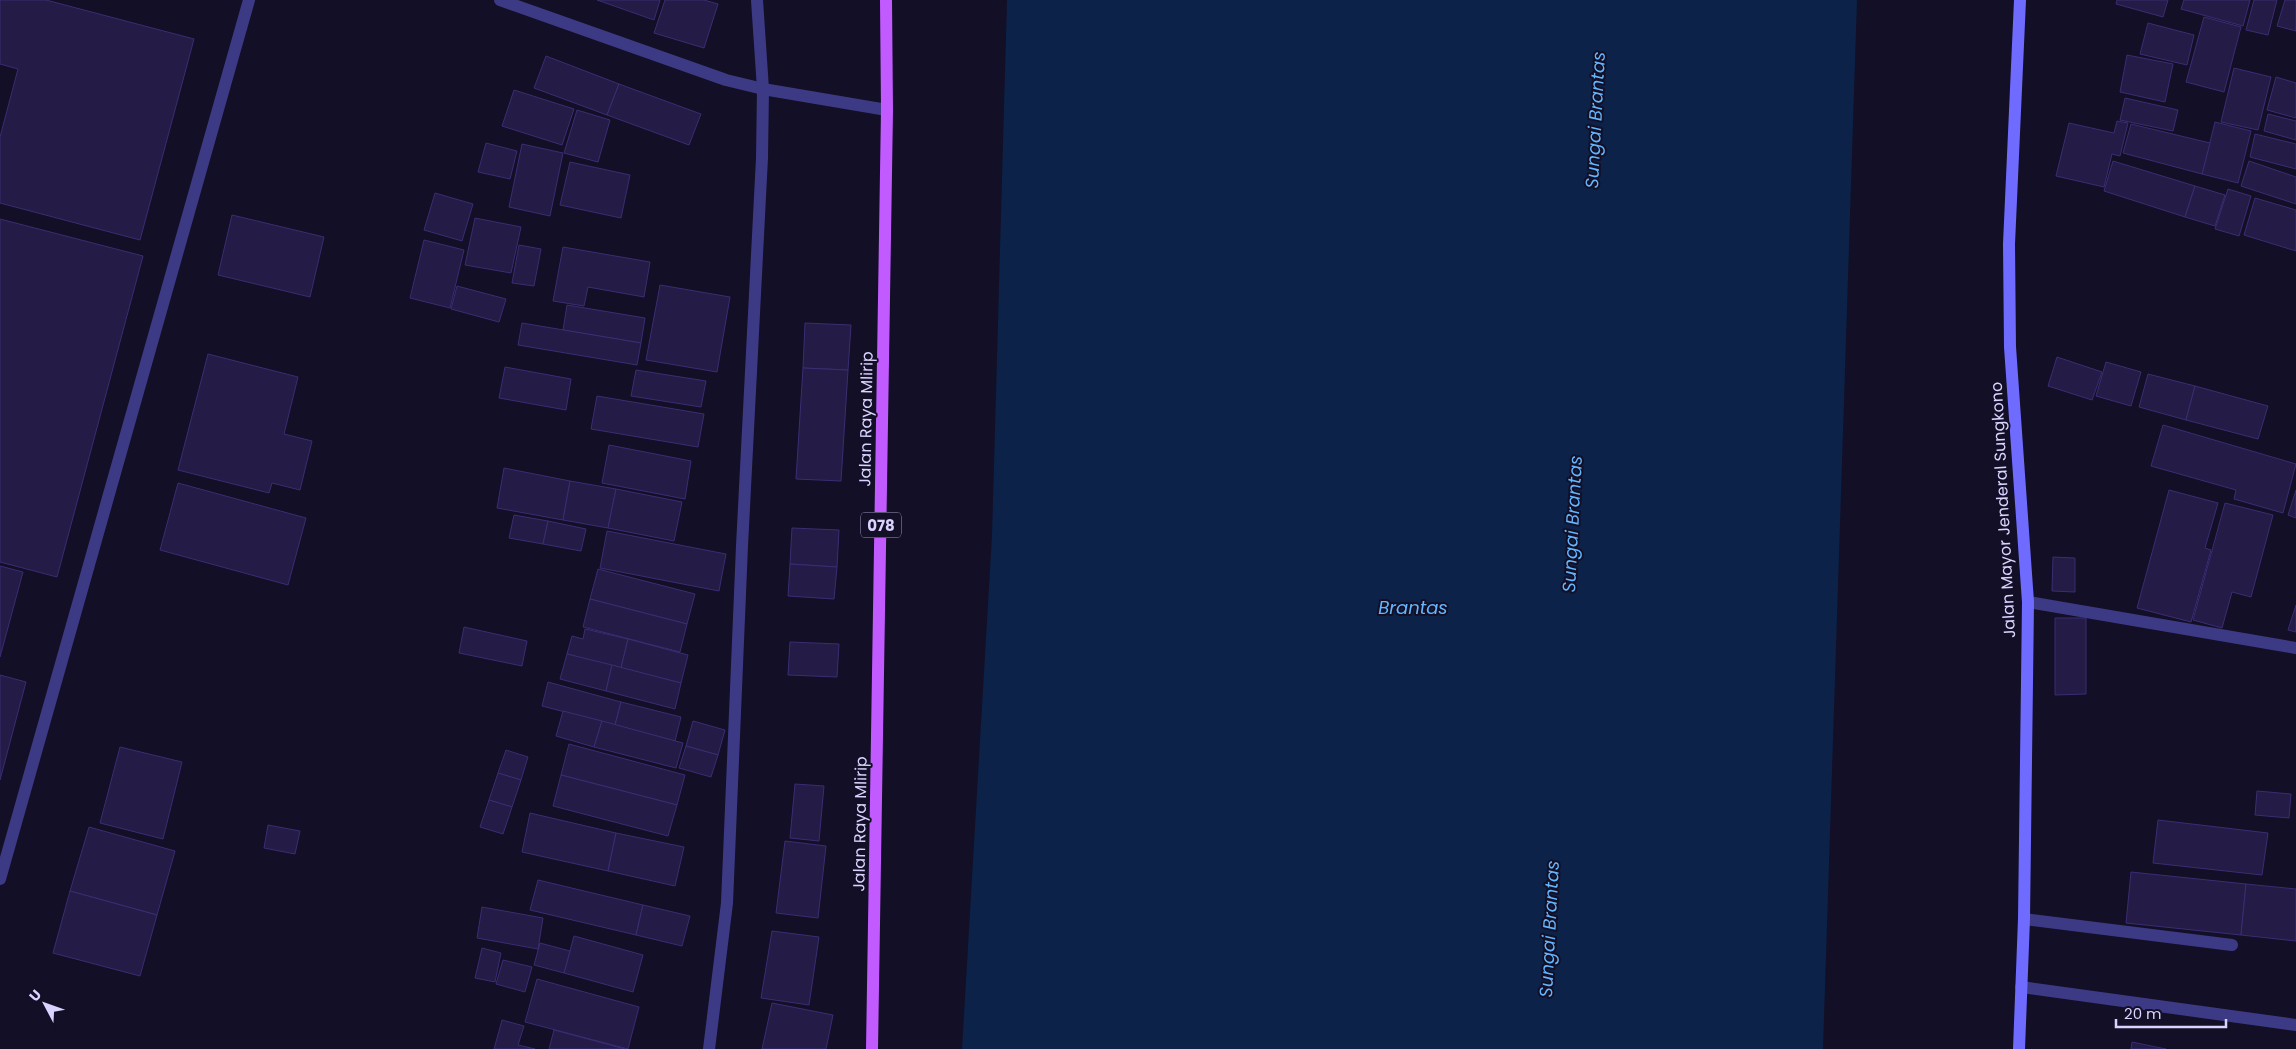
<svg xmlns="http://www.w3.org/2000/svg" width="2296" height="1049" font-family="Poppins,sans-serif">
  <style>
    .water { fill: #0c2248 }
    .building { fill: #241b47; stroke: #3b2d73 }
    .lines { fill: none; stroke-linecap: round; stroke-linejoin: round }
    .service { stroke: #3d3a85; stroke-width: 12 }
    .minor { stroke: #3d3a85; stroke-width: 12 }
    .secondary { stroke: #6f6bff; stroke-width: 12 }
    .primary { stroke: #c25bff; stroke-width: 12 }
    .labels { text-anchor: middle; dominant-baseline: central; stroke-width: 4; stroke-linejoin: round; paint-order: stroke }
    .shield { fill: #130f26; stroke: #9e99be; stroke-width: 1 }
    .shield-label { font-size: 15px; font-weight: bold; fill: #d9d4ff }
    .street-label { font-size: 16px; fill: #d9d4ff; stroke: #130f26 }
    .water-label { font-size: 18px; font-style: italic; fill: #62b6ff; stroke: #130f26 }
  </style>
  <rect width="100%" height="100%" fill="#130f26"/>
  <!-- water -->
  <path class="water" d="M1007 0H1857L1823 1049H962L992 535Z"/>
  <!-- building -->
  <g class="building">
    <path d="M0 0H46L194 39 140 240 0 203V137L18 69 0 64Z"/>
    <path d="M597 0H660L654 20Z"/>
    <path d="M665 0H704L718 4 704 48 654 33Z"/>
    <path d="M2117 0H2168L2163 17 2116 4Z"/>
    <path d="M2184 0H2250L2243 26 2181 9Z"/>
    <path d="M2254 0H2277L2268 35 2246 30Z"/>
    <path d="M2285 0H2296V31L2277 26Z"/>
    <path d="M2204 17 2241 27 2224 92 2186 82Z"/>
    <path d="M2148 23 2194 35 2187 65 2140 54Z"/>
    <path d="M2127 55 2173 64 2165 102 2120 92Z"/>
    <path d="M546 56 619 84 607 115 534 88Z"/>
    <path d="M2234 68 2271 77 2258 130 2221 122Z"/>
    <path d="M2276 77 2296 83V118L2267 110Z"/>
    <path d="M619 84 701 114 689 145 607 115Z"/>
    <path d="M514 90 574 109 562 145 502 126Z"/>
    <path d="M2125 98 2178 110 2173 131 2120 120Z"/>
    <path d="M577 110 610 120 598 162 564 153Z"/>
    <path d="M2268 114 2296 121V140L2264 131Z"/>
    <path d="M2117 121 2128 123 2120 156 2112 154 2104 187 2056 176 2069 123 2114 133Z"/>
    <path d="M2215 122 2251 131 2238 183 2202 174Z"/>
    <path d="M2131 124 2210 143 2202 174 2123 153Z"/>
    <path d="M2255 134 2296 144V169L2250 157Z"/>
    <path d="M486 143 517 151 510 179 478 172Z"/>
    <path d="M522 144 563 153 550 216 509 207Z"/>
    <path d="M2113 161 2195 186 2185 217 2104 191Z"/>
    <path d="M2249 161 2296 177V204L2241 186Z"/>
    <path d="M570 162 630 175 621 218 560 205Z"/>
    <path d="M2195 186 2225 195 2215 226 2185 217Z"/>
    <path d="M2228 189 2251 196 2239 236 2215 229Z"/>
    <path d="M435 193 473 204 462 241 424 230Z"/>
    <path d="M2255 198 2296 210V251L2244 235Z"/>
    <path d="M232 215 324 237 310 297 218 275Z"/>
    <path d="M475 218 521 227 511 273 465 265Z"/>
    <path d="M0 219 143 256 57 577 0 562Z"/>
    <path d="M424 240 464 250 450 308 410 298Z"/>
    <path d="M519 245 541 249 534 286 512 283Z"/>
    <path d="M563 247 650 262 644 297 588 287 584 306 553 301Z"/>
    <path d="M660 285 730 297 717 372 646 360Z"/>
    <path d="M457 286 506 299 499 322 451 309Z"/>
    <path d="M567 305 645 318 641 343 563 330Z"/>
    <path d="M522 323 641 343 637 365 518 345Z"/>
    <path d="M805 323 851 325 848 370 803 368Z"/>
    <path d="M208 354 298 377 284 434 312 441 300 490 272 483 269 493 178 470Z"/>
    <path d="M2057 357 2102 372 2092 400 2048 386Z"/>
    <path d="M2106 362 2141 372 2131 406 2096 396Z"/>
    <path d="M505 367 571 379 566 410 499 398Z"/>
    <path d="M803 368 848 370 841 481 796 479Z"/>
    <path d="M636 370 706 381 701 407 631 396Z"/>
    <path d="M2148 374 2195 386 2186 420 2139 407Z"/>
    <path d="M2195 386 2268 406 2258 439 2186 420Z"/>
    <path d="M597 396 704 414 698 447 591 429Z"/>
    <path d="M2163 425 2296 464 2283 513 2234 499 2236 490 2151 466Z"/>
    <path d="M609 445 691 461 685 499 602 483Z"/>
    <path d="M504 468 570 481 563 520 497 508Z"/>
    <path d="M570 481 616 489 608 528 563 520Z"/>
    <path d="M178 483 306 518 288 585 160 550Z"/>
    <path d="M616 489 682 502 674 541 608 528Z"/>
    <path d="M2169 490 2218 503 2205 548 2211 550 2191 622 2137 608Z"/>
    <path d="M2296 490V518L2288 515Z"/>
    <path d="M2225 503 2273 515 2251 597 2232 592 2222 628 2193 620Z"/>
    <path d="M514 515 548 521 543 544 509 538Z"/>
    <path d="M548 521 586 529 581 551 543 544Z"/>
    <path d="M792 528 839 530 837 567 790 564Z"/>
    <path d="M607 531 726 554 719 591 600 568Z"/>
    <path d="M2053 557 2075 558V592L2052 591Z"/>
    <path d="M790 564 837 567 834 599 788 596Z"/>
    <path d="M0 566 23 572 0 657Z"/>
    <path d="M598 569 695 594 687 624 590 599Z"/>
    <path d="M590 599 687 624 680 652 583 627Z"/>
    <path d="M2296 605V632L2288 630Z"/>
    <path d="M2055 618H2086V694L2055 695Z"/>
    <path d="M464 627 527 641 522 666 459 653Z"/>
    <path d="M585 629 628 639 621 668 567 654 572 636 583 639Z"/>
    <path d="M628 639 688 655 681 683 621 668Z"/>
    <path d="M790 642 839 644 837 677 788 675Z"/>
    <path d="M567 654 612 665 606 691 560 679Z"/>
    <path d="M612 665 681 683 675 709 606 691Z"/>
    <path d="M0 675 26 682 0 780Z"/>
    <path d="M548 682 621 702 615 725 542 706Z"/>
    <path d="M621 702 681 717 675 741 615 725Z"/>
    <path d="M563 711 602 721 594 747 556 736Z"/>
    <path d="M602 721 683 743 676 768 594 747Z"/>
    <path d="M693 721 725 730 718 755 686 746Z"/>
    <path d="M569 744 685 775 677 805 561 775Z"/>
    <path d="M686 746 718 755 711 777 679 768Z"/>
    <path d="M120 747 182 762 163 839 100 823Z"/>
    <path d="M506 750 528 757 521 780 498 773Z"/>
    <path d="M498 773 521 780 512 807 489 800Z"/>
    <path d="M561 775 677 805 668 836 553 806Z"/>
    <path d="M795 784 824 786 819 841 790 838Z"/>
    <path d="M2257 791 2291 794 2289 818 2255 815Z"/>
    <path d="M489 800 512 807 503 834 480 827Z"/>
    <path d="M530 813 616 833 608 871 522 852Z"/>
    <path d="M2158 820 2268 833 2262 875 2153 863Z"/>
    <path d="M268 825 300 831 295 854 264 848Z"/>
    <path d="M89 827 175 851 157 915 70 891Z"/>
    <path d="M616 833 684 847 675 886 608 871Z"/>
    <path d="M785 841 826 846 818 918 776 913Z"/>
    <path d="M2131 872 2246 884 2241 935 2126 923Z"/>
    <path d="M538 880 643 905 636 935 530 910Z"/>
    <path d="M2246 884 2296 889V941L2241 935Z"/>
    <path d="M70 891 157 915 140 976 53 953Z"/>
    <path d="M643 905 690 916 682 946 636 935Z"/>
    <path d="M482 907 543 918 538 949 477 938Z"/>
    <path d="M772 931 819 937 809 1005 761 998Z"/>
    <path d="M574 936 643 955 633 992 564 973Z"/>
    <path d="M540 943 570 951 564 973 534 965Z"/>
    <path d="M482 948 501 953 495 982 475 978Z"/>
    <path d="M503 960 532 967 525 992 496 984Z"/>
    <path d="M537 979 639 1007 628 1049 525 1022Z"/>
    <path d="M772 1003 833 1015 826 1049H762Z"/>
    <path d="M502 1020 524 1026 518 1045 535 1049H494Z"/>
    <path d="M554 1030 625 1049H549Z"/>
    <path d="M2132 1042 2166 1049H2131Z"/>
  </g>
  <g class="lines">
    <!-- service -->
    <g class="service">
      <path d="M500 0 726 80 763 89 887 110"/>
      <path d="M0 879 249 0"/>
      <path d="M2024 919 2232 945"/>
    </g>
    <!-- minor -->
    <g class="minor">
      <path d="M2028 602 2296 648"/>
      <path d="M2021 987 2296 1025"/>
      <path d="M709 1049 727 903 742 546 762 158 763 89 757 0"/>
    </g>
    <!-- secondary -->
    <path class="secondary" d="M2019 1049 2024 919 2028 602 2010 347 2009 244 2020 0"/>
    <!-- primary -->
    <path class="primary" d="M872 1049 887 110 886 0"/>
  </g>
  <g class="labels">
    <!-- shield labels -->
    <rect class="shield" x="861" y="512.5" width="40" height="25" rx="4"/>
    <g class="shield-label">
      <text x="881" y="525">078</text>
    </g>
    <!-- street labels -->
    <g class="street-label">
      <text transform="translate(866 419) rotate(-89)">Jalan Raya Mlirip</text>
      <text transform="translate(2003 510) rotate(-93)">Jalan Mayor Jenderal Sungkono</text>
      <text transform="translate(860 824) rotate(-89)">Jalan Raya Mlirip</text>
    </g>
    <!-- water labels -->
    <g class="water-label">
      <text transform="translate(1595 120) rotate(-87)">Sungai Brantas</text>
      <text transform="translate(1572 524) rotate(-87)">Sungai Brantas</text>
      <text x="1413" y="607">Brantas</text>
      <text transform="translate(1549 929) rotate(-87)">Sungai Brantas</text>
    </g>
  </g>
  <!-- north arrow -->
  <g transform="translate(45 1004) rotate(311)" stroke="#130f26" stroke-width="4" paint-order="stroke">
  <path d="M0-4L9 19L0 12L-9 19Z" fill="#d9d4ff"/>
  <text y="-8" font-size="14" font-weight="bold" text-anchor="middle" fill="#d9d4ff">U</text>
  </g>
  <!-- scale -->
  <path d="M2116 1019v8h110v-8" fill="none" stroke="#d9d4ff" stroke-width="2.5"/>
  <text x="2124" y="1019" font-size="15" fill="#d9d4ff" stroke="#130f26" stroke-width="4" paint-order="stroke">20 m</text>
</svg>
